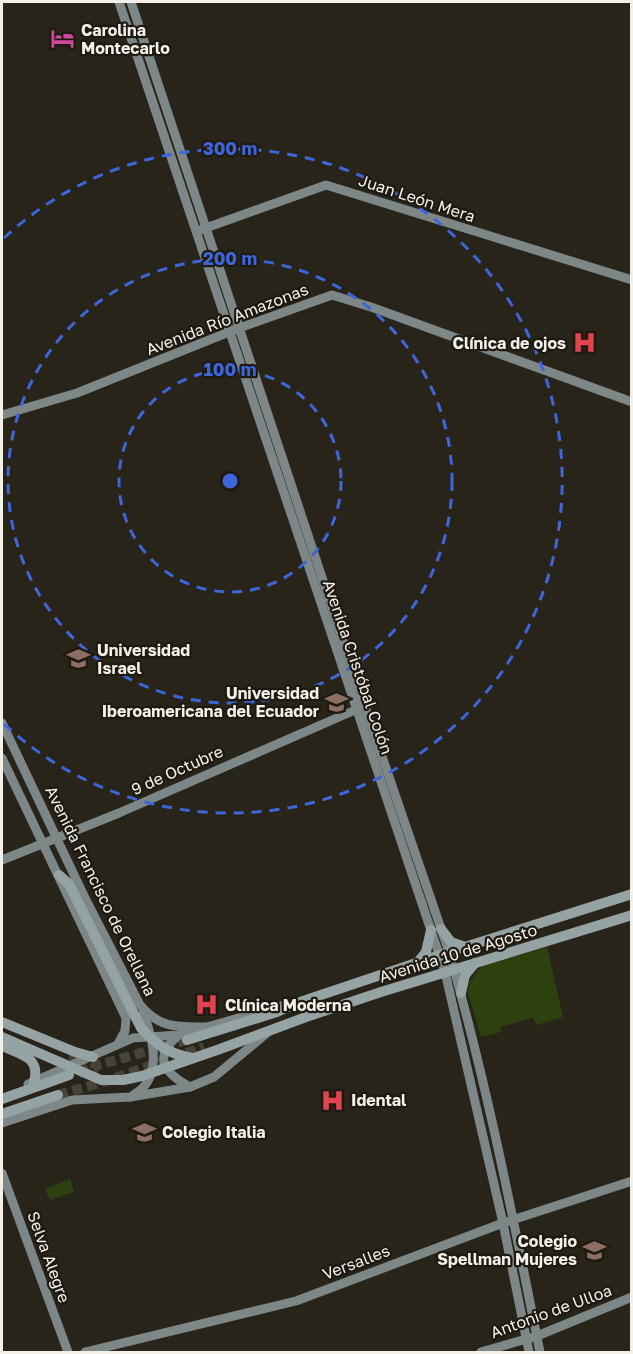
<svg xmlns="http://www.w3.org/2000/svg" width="633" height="1354" font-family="'Golos Text',sans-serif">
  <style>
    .green { fill: #2d410f }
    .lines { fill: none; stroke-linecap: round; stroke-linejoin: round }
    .primary-tunnel { stroke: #464339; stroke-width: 10; stroke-dasharray: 10 5; stroke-linecap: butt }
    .secondary { stroke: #7d8788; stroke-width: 9 }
    .primary { stroke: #96a3a4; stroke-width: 10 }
    .ring { fill: none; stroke: #3d66db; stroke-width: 3; stroke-dasharray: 10 8 }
    .labels { text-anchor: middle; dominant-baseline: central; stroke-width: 4.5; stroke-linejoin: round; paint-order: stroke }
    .poi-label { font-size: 16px; font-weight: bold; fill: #f3f0ea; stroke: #1e1a11; text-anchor: start }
    .street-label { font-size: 16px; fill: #f3f0ea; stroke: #1e1a11 }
    .centre { fill: #3d66db; stroke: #1e1a11; stroke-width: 3 }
    .ring-label { font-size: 18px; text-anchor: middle; font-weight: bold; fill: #3d66db; stroke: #1e1a11; stroke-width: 4.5; stroke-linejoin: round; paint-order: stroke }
  </style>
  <rect width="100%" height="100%" fill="#28241a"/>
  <!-- green -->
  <g class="green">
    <path d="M547 947 563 1017 536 1025 533 1018 500 1027 501 1032 481 1037 468 993 469 983 481 967Z"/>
    <path d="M70 1179 74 1192 50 1200 45 1189Z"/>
  </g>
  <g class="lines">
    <!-- primary-tunnel -->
    <g class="primary-tunnel">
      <path d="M69 1057 87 1063"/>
      <path d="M79 1073 94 1069 95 1066 187 1040"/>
      <path d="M58 1095 110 1080 204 1047"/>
    </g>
    <!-- secondary -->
    <g class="secondary">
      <path d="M119 2 445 972 503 1223 529 1352"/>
      <path d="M131 2 362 698 449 952C487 1083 513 1218 540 1352"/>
      <path d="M200 230 326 185 632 280"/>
      <path d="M2 415 77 393 239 328 332 295 371 307 632 402"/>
      <path d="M2 723 84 896 140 1005C160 1029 178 1027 207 1027"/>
      <path d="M2 758 126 1018 125 1031 118 1044"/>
      <path d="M2 860 119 813 362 707"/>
      <path d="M179 1035C152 1057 164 1073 190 1087"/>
      <path d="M28 1084 133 1038 179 1035 288 1004"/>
      <path d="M131 1097C136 1093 143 1089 146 1084 160 1065 151 1032 143 1013"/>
      <path d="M2 1123 72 1100 130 1097 190 1087 214 1077 267 1033"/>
      <path d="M2 1173 68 1352"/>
      <path d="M85 1352 296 1301 503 1223 632 1181"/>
      <path d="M481 1352 537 1336 632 1297"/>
    </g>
    <!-- primary -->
    <g class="primary">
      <path d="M59 875 69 884 141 1028C158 1046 167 1053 192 1058"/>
      <path d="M441 929 451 942 465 947"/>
      <path d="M418 962 426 952 431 930"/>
      <path d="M461 993 465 975 475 963"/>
      <path d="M2 1022 75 1052 93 1057"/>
      <path d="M2 1037 101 1080H123L142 1076 220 1049 306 1017 381 992 632 915"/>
      <path d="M187 1040 277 1012 297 1003 449 952 632 894"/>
      <path d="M2 1046C20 1054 41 1057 34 1082"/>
      <path d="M2 1099 69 1075"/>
      <path d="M2 1114 58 1095"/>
    </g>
  </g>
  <!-- distance rings -->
  <g class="ring">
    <circle cx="230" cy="481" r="111"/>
    <circle cx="230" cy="481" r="222"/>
    <path d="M4 238A332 332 0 1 1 4 724"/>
  </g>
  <!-- icons -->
  <defs>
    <symbol id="hotel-bare" viewBox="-9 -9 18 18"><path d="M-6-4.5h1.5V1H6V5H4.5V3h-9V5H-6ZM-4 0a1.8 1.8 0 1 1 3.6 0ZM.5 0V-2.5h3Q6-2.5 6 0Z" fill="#d1479c" stroke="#1e1a11" stroke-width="2.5" paint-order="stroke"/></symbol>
    <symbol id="hospital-bare" viewBox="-9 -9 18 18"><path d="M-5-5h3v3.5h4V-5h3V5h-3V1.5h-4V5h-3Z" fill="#e0444e" stroke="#1e1a11" stroke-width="2.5" paint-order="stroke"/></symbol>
    <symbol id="university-bare" viewBox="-9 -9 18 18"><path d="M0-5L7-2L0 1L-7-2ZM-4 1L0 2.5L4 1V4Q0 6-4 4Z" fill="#8d6e63" stroke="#1e1a11" stroke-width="2.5" paint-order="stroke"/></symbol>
  </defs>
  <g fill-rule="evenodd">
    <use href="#hotel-bare" x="46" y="22" width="33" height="33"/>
    <use href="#hospital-bare" x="568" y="326" width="33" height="33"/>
    <use href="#university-bare" x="62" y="642" width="33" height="33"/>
    <use href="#university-bare" x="320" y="686" width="33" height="33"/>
    <use href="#hospital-bare" x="190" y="988" width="33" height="33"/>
    <use href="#hospital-bare" x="316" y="1084" width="33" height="33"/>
    <use href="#university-bare" x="128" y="1116" width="33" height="33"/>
    <use href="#university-bare" x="578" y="1234" width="33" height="33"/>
  </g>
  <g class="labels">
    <!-- poi labels -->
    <g class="poi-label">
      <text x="81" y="30">Carolina<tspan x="81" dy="18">Montecarlo</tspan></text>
      <text x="566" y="343" text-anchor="end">Clínica de ojos</text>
      <text x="97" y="650">Universidad<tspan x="97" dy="18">Israel</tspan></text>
      <text x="319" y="693" text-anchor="end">Universidad<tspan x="319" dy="18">Iberoamericana del Ecuador</tspan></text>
      <text x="225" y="1005">Clínica Moderna</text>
      <text x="351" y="1100">Idental</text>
      <text x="162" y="1132">Colegio Italia</text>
      <text x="577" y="1241" text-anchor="end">Colegio<tspan x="577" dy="18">Spellman Mujeres</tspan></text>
    </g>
    <!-- street labels -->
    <g class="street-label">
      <text transform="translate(417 198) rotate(18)">Juan León Mera</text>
      <text transform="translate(227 319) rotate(-21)">Avenida Río Amazonas</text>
      <text transform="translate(358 667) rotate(71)">Avenida Cristóbal Colón</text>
      <text transform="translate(177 770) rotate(-24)">9 de Octubre</text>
      <text transform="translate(101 891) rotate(64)">Avenida Francisco de Orellana</text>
      <text transform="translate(458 953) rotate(-17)">Avenida 10 de Agosto</text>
      <text transform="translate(49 1257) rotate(70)">Selva Alegre</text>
      <text transform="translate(356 1262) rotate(-21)">Versalles</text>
      <text transform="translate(551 1311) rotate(-20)">Antonio de Ulloa</text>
    </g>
  </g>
  <circle cx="230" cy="481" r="9" class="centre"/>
  <g class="ring-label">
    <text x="230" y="155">300 m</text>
    <text x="230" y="265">200 m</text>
    <text x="230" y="376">100 m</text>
  </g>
  <!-- border -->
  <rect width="633" height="1354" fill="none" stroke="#f3f0ea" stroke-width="6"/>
</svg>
